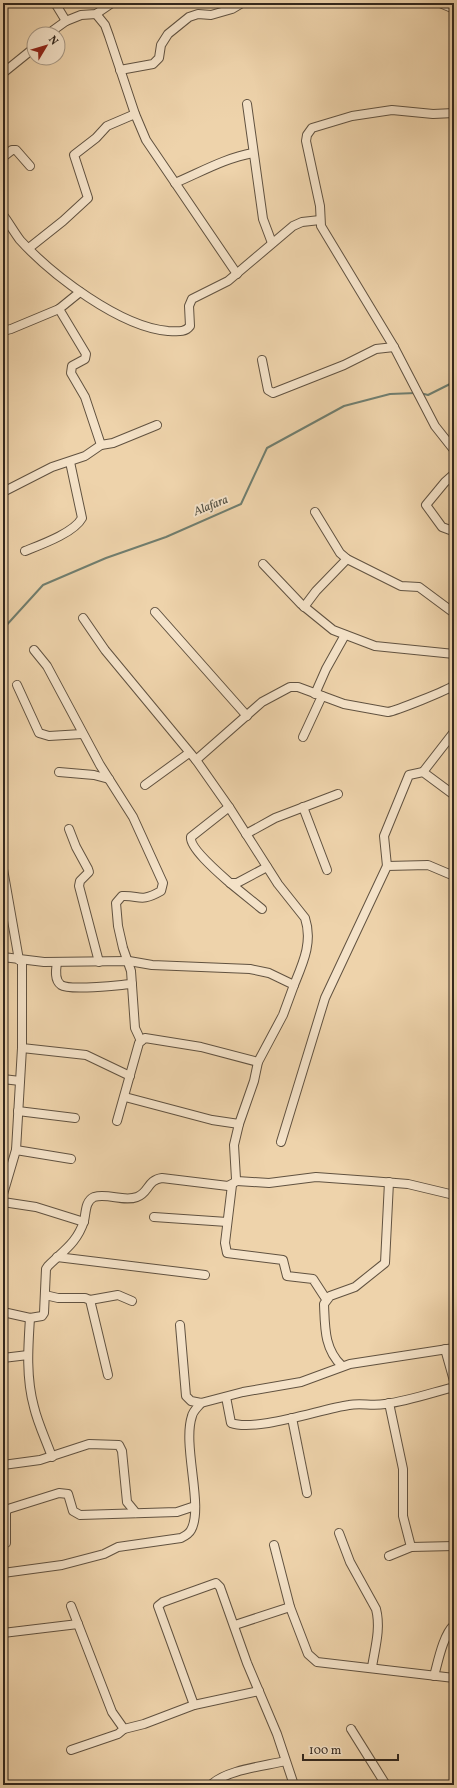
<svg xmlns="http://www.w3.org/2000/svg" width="457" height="1788" font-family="Vollkorn,serif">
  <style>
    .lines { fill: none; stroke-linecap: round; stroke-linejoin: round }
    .stream { stroke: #707e6f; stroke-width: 2 }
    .minor-casing { stroke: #615240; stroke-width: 10 }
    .minor { stroke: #f4e2c8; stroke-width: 8 }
    .labels { text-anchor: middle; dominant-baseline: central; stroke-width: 4; stroke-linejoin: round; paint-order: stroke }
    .water-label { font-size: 12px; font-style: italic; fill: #4c4b3f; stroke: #f4e2c8 }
  </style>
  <rect width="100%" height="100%" fill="#eed3ab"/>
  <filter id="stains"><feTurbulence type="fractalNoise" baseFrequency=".005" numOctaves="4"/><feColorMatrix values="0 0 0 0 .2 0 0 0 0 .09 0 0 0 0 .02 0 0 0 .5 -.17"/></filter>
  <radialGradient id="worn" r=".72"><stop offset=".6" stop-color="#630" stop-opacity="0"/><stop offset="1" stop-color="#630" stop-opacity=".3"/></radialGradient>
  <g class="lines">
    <!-- stream -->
    <g class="stream">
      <path d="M420 393 428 395 454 382"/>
      <path d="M3 629 43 585 106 558 166 537 241 504 267 448 344 406 390 394 416 393"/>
    </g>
    <defs>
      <g id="minor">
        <path d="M55 3 66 21"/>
        <path d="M440 3 454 9"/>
        <path d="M96 14 105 25 109 36 135 114 146 140 237 274"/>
        <path d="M48 34 66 21 81 15 96 14 112 3"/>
        <path d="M120 70 153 64 159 58 161 45 168 34 189 17 198 14 211 15 232 9 242 3"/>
        <path d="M3 73 34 48"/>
        <path d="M247 104 263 219 272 243"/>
        <path d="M454 113 433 114 392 110 352 116 312 128 307 135 306 141 320 206 321 226 394 347 435 426 454 450"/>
        <path d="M3 157 12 150H16L30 166"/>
        <path d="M175 183C201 172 225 158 253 153"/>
        <path d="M3 215C9 223 14 232 20 240 52 275 120 327 168 331 176 331 185 333 190 326L189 306 192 299 228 281 293 226 302 222 320 220"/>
        <path d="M29 248 63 221 88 198 74 155 96 138 107 126 135 114"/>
        <path d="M80 292 59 309 86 354 85 359 72 366 71 373 85 397 101 445"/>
        <path d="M3 328 7 330 11 329 59 309"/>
        <path d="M262 360 268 390 273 393 344 365 376 349 394 347"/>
        <path d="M454 474 445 482 426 505 442 527 450 530 454 529"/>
        <path d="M3 492 52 467 85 456 101 445 113 443 157 425"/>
        <path d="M315 512 340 553 347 559 401 586 419 587 454 613"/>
        <path d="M25 551C40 545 74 533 82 518L70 462"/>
        <path d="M263 564 301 604 333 630 375 646 454 654"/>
        <path d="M304 607 316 591 347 559"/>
        <path d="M155 612 247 716"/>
        <path d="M83 618 105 650 196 760 229 807 278 884 305 918C313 942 303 963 294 985"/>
        <path d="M34 650 47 666 100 765 133 817 163 883 161 891C140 903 140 895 122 896L116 903 118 926 123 948 131 971 135 1028 141 1041"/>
        <path d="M17 685 39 733 49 736 82 734"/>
        <path d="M315 694 326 669 345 635"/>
        <path d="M303 737 322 696"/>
        <path d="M196 760 262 702 290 687H298L344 704 388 712C395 711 449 690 454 685"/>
        <path d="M59 772 94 775 109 779"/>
        <path d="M423 772 454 732"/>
        <path d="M145 785 189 753"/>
        <path d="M229 807 191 837C189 848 221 875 230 883H237L267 867"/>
        <path d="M303 807 327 870"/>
        <path d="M69 829 76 847 88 869 89 872 80 881 79 886 99 962"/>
        <path d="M246 834 275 818 338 794"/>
        <path d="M3 848V864"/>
        <path d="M387 866 384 836 409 775 423 772 454 795"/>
        <path d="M3 869 19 960"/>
        <path d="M230 883 262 909"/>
        <path d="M3 957 44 962 129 961 152 965 250 969 269 973 294 985 283 1015 258 1062 254 1081 239 1124 234 1145 236 1179 237 1181 269 1183 316 1177 371 1181 408 1184 454 1195"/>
        <path d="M22 961V1048L86 1055 130 1076"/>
        <path d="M57 962C56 969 54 980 61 985 70 991 118 985 132 984"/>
        <path d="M3 1079 20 1081"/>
        <path d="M125 1097 212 1120 239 1124"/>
        <path d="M18 1111 75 1118"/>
        <path d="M117 1121 139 1043 145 1038 201 1047 258 1062"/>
        <path d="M281 1142 325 998 387 866 428 865 454 876"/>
        <path d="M16 1150 22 1048"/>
        <path d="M232 1185 225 1243 227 1253 283 1260 287 1276 313 1279 326 1299"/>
        <path d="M3 1194 16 1150 71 1159"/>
        <path d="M3 1202 36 1207 84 1222"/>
        <path d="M154 1217 227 1222"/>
        <path d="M57 1257 205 1275"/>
        <path d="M45 1295 58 1298H85L90 1300 108 1375"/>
        <path d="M90 1300 118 1295 132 1301"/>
        <path d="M3 1312 30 1318 42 1316 44 1313 46 1269 48 1266C63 1251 77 1243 84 1221 86 1213 85 1201 94 1197 108 1193 124 1202 137 1197 149 1193 147 1180 162 1178L228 1186 237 1181"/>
        <path d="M30 1318C28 1348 26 1378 34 1407 38 1424 46 1440 52 1457"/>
        <path d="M180 1325 186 1396 191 1401 201 1403 243 1392 301 1382 350 1364 454 1348"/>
        <path d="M445 1349 454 1381"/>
        <path d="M3 1358 28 1355"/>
        <path d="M342 1366C324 1349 325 1327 324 1304L330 1296 355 1287 385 1263 389 1182"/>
        <path d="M226 1397 231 1423C256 1432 321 1409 349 1405 360 1403 373 1406 385 1404 408 1401 431 1393 454 1387"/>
        <path d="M389 1403 403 1469V1516L411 1547"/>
        <path d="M292 1418 307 1493"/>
        <path d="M3 1465 40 1460 89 1444 119 1445 122 1451 127 1502 136 1513"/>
        <path d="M339 1533 350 1562 376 1609C381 1628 375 1648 372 1667"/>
        <path d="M6 1543V1512L8 1509 59 1493 68 1494 73 1511 80 1515 177 1512 195 1506"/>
        <path d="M274 1545 290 1607 308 1654 317 1662 454 1678"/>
        <path d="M389 1556 411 1547 454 1546"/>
        <path d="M3 1573 62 1565 104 1554 118 1547 181 1538C185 1536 189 1534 191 1530 204 1507 182 1445 192 1416 193 1411 198 1407 201 1403"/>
        <path d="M71 1606 112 1712 124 1729 144 1724 194 1705 259 1691"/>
        <path d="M235 1625 290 1607"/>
        <path d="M3 1633 78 1624"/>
        <path d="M434 1676C438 1662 443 1635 454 1625"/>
        <path d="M194 1705 158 1606 163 1602 216 1583 220 1587 247 1663 277 1734 294 1785"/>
        <path d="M351 1729 386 1785"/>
        <path d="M71 1750 118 1734 124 1729"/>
        <path d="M211 1785C225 1770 265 1766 285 1761"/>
      </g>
    </defs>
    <!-- minor casing -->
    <use href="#minor" class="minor-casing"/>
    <!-- minor -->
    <use href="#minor" class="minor"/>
  </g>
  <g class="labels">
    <!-- water labels -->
    <g class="water-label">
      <text transform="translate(211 506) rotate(-22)">Alafara</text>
    </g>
  </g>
  <!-- margin -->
  <rect width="457" height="1788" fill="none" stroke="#eed3ab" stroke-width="16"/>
  <rect x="4" y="4" width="449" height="1780" fill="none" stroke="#32271d" stroke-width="2"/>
  <rect x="8" y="8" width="441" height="1772" fill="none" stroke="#32271d"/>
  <!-- north arrow -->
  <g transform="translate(46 46) rotate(52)"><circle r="19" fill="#f4e2c8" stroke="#a69784"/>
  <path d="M0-3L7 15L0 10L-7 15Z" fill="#8f2418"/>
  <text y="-6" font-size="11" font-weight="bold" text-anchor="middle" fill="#32271d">N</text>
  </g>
  <!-- scale -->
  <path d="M303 1754v6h95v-6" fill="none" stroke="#32271d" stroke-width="2"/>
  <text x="309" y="1754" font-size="12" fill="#32271d" stroke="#f4e2c8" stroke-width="3" paint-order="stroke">100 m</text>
  <rect width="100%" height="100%" filter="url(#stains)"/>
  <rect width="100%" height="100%" fill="url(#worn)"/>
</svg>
